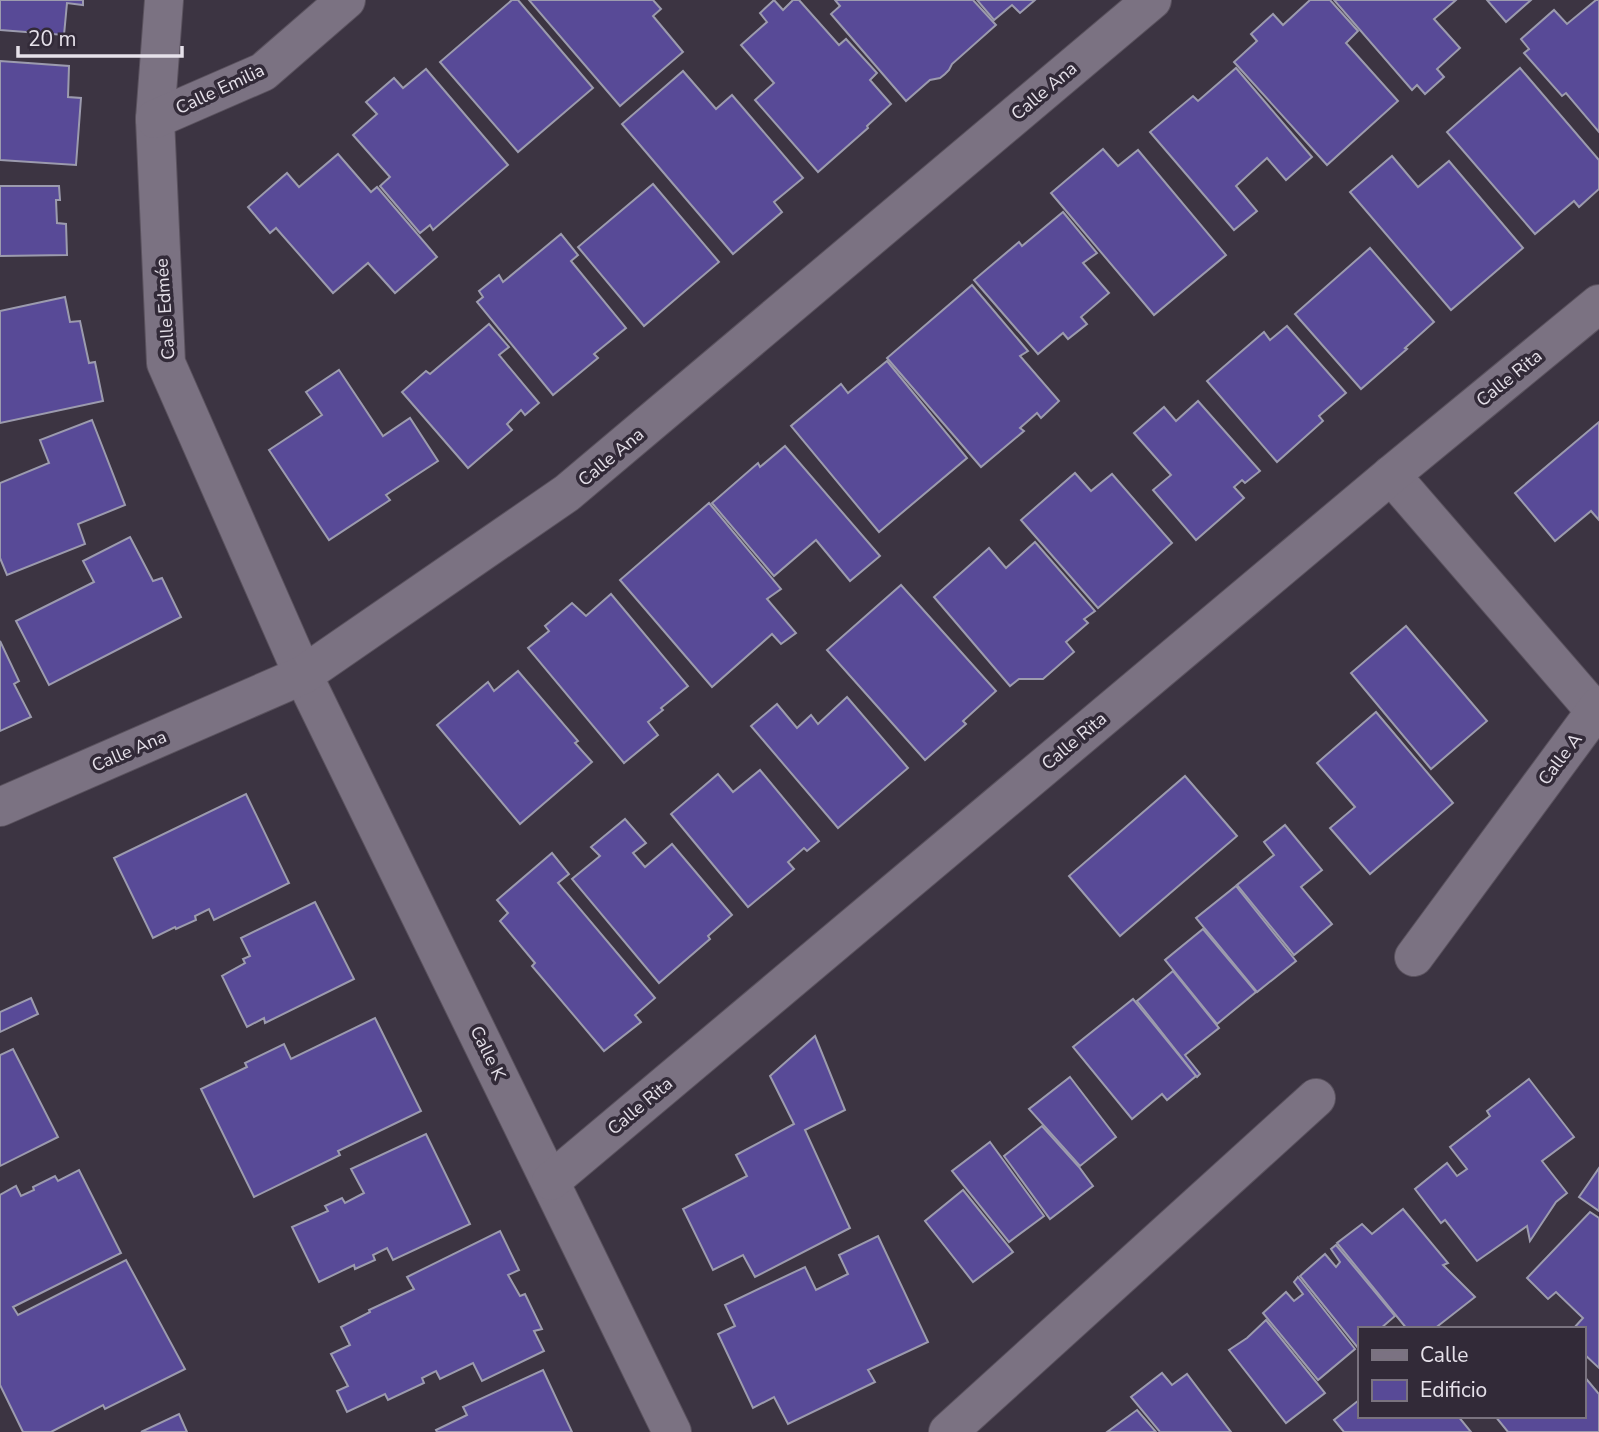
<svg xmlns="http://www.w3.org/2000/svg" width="1599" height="1432" font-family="'Nunito Sans',sans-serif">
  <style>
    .building { fill: #584a97; stroke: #9c9bae; stroke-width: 2 }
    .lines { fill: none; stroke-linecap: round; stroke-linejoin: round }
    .minor-casing { stroke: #5a525e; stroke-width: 40 }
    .minor { stroke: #7b7282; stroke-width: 38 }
    .labels { text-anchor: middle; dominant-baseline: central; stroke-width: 7; stroke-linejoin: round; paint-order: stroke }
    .street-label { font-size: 18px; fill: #e6e1ea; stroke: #322a38 }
  </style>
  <rect width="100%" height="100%" fill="#3c3442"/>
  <!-- building -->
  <g class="building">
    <path d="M0 0H83V5L67 3 64 35 0 30Z"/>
    <path d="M512 0H518L593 88 518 152 440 62Z"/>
    <path d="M529 0H653L661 9 653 16 683 52 620 106Z"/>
    <path d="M774 0 783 10 793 0H799L839 45 846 39 877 73 870 80 891 104 867 126 868 128 818 172 755 100 774 83 741 45 767 22 760 13Z"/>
    <path d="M835 0H973L996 25 952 64 949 70 945 74 940 78 930 80 906 101 831 14 840 6Z"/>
    <path d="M977 0H1035L1020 13 1012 5 994 20Z"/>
    <path d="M1310 0H1330L1358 31 1346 43 1398 101 1327 165 1234 62 1257 41 1251 34 1273 14 1283 25Z"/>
    <path d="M1334 0H1456L1434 19 1460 48 1437 69 1444 77 1425 94 1417 85 1412 90Z"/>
    <path d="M1487 0H1531L1506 22Z"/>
    <path d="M1596 0H1599V132L1566 93 1562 96 1524 53 1529 49 1521 39 1554 10 1567 24Z"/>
    <path d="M0 61 69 66 68 97 81 98 76 165 0 160Z"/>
    <path d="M1236 68 1312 157 1286 180 1267 158 1236 186 1257 211 1234 230 1150 132 1193 96 1198 101Z"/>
    <path d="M1520 68 1599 160V189L1579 207 1574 201 1535 234 1447 132Z"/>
    <path d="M426 69 508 165 433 230 430 225 420 233 380 186 390 177 353 135 377 114 366 102 394 78 403 88Z"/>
    <path d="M683 71 716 109 732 95 803 178 774 202 782 212 733 254 622 124Z"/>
    <path d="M1103 149 1118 166 1138 150 1226 255 1154 315 1051 193Z"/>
    <path d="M338 154 371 192 377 187 437 257 395 293 368 263 333 293 276 228 270 233 248 207 287 173 299 187Z"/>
    <path d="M1392 156 1418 187 1449 161 1523 248 1451 310 1350 192Z"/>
    <path d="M653 184 719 262 644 326 578 247Z"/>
    <path d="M0 186H59L60 200H56L57 223 66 224 67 255 0 256Z"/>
    <path d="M1063 212 1097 253 1083 263 1109 293 1081 317 1087 324 1068 339 1063 333 1038 354 974 280 1019 242 1022 246Z"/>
    <path d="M561 234 578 255 571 261 626 328 594 354 598 358 553 395 477 302 483 297 479 291 499 275 503 282Z"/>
    <path d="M1370 248 1434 322 1405 348 1407 349 1361 389 1295 314Z"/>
    <path d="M972 285 1028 351 1020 356 1059 401 1041 418 1037 413 1020 428 1024 431 981 467 887 358Z"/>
    <path d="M65 297 70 322 80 321 89 363 95 362 103 401 0 423V311Z"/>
    <path d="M489 324 509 347 499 355 539 403 525 415 521 410 507 424 512 430 468 468 402 392 426 371 430 374Z"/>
    <path d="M1287 326 1346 393 1319 416 1323 421 1277 462 1207 381 1264 332 1270 340Z"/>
    <path d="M887 361 967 458 879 532 791 426 841 384 848 393Z"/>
    <path d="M339 370 383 436 410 418 438 461 386 495 390 500 329 540 269 450 322 415 306 392Z"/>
    <path d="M1198 401 1260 471 1245 483 1242 480 1234 487 1244 498 1196 540 1153 490 1171 475 1134 433 1164 407 1176 421Z"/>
    <path d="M92 420 125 505 78 524 85 544 7 575 0 558V483L49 463 40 440Z"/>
    <path d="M1599 422V520L1591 511 1555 541 1515 493Z"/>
    <path d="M785 446 880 556 850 581 816 540 774 576 712 503 758 463 760 467Z"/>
    <path d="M1075 473 1091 491 1112 474 1172 543 1098 608 1021 520Z"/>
    <path d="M709 503 781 589 767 599 796 633 781 644 772 634 712 687 620 580Z"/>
    <path d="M130 537 153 581 162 578 181 617 49 685 16 621 94 582 83 561Z"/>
    <path d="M1035 542 1095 611 1084 619 1088 623 1066 642 1074 652 1043 679H1019L1010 686 934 597 989 548 1006 568Z"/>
    <path d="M901 585 996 691 963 721 966 724 925 760 827 650Z"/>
    <path d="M611 594 688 686 661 708 663 710 648 722 658 735 624 763 528 648 549 631 545 626 572 603 586 616Z"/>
    <path d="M1406 626 1487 721 1431 769 1351 673Z"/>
    <path d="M0 641 19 681 14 684 31 717 0 731Z"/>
    <path d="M518 671 578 741 575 743 592 762 520 824 437 725 488 682 494 691Z"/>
    <path d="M847 697 908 768 838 828 751 726 777 704 797 728 811 715 818 724Z"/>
    <path d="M1376 712 1453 803 1370 874 1330 828 1355 807 1317 763Z"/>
    <path d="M760 770 819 841 807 851 804 848 788 862 794 869 748 907 671 814 718 774 733 792Z"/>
    <path d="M1185 776 1237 836 1120 936 1069 876Z"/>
    <path d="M246 794 289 883 214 920 209 909 195 916 196 920 176 929 175 927 153 938 114 858Z"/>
    <path d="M625 819 646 843 633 853 645 867 672 844 732 915 708 936 710 939 659 983 572 879 600 856 591 847Z"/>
    <path d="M1285 825 1322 870 1301 887 1332 924 1294 955 1237 885 1274 855 1264 842Z"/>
    <path d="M552 853 569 874 558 883 655 998 635 1015 641 1022 604 1051 532 966 535 963 500 921 508 913 497 900Z"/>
    <path d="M1236 886 1296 961 1257 992 1196 918Z"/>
    <path d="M315 902 354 979 265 1023 264 1018 247 1027 222 976 245 963 243 959 250 956 241 938Z"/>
    <path d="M1203 929 1256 992 1217 1024 1165 960Z"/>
    <path d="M1173 971 1219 1028 1185 1055 1200 1074 1197 1077 1137 1001Z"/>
    <path d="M31 998 38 1014 0 1032V1012Z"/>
    <path d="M1133 999 1196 1076 1167 1100 1162 1094 1132 1119 1073 1047Z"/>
    <path d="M375 1018 421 1111 338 1151 340 1155 254 1197 201 1089 247 1067 245 1063 284 1044 291 1059Z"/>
    <path d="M815 1036 845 1110 805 1130 850 1228 755 1277 743 1255 713 1270 683 1209 747 1176 736 1155 794 1124 770 1076Z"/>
    <path d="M13 1049 58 1137 0 1166V1055Z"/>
    <path d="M1070 1077 1116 1137 1080 1166 1029 1109Z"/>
    <path d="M1529 1079 1574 1137 1542 1161 1567 1193 1556 1202 1530 1241 1527 1226 1477 1261 1445 1220 1441 1223 1415 1189 1447 1163 1457 1176 1467 1169 1450 1147 1490 1116 1487 1111Z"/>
    <path d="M1042 1126 1079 1167 1093 1186 1050 1219 1004 1156Z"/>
    <path d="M426 1134 470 1224 393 1260 387 1248 373 1255 375 1260 355 1269 354 1265 319 1282 292 1227 328 1211 325 1206 342 1198 345 1203 364 1193 351 1169Z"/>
    <path d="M990 1142 1044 1216 1009 1242 952 1171Z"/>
    <path d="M1599 1168V1211L1579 1197Z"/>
    <path d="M79 1170 121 1253 13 1307 18 1315 126 1260 185 1369 105 1409 103 1405 51 1432H23L0 1385V1195L16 1186 21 1196 34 1190 33 1187 55 1176 58 1181Z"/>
    <path d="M963 1190 1013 1252 973 1282 925 1221Z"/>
    <path d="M1403 1209 1448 1263 1443 1265 1475 1297 1434 1329H1407L1337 1243 1362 1224 1372 1234Z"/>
    <path d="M1590 1212 1599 1218V1368L1583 1353V1329H1573L1583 1318 1556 1292 1548 1299 1527 1278Z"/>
    <path d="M500 1231 519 1270 508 1275 520 1296 525 1294 542 1329 534 1331 544 1351 482 1381 473 1363 440 1379 436 1371 422 1378 424 1383 388 1400 385 1394 347 1412 337 1391 348 1386 331 1354 350 1345 341 1327 370 1312 369 1310 414 1289 407 1277Z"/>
    <path d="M878 1236 928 1342 868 1370 875 1382 788 1424 774 1397 753 1408 718 1334 735 1326 725 1305 805 1267 816 1290 848 1274 839 1255Z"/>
    <path d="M1336 1245 1395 1316 1380 1329H1359V1347L1358 1348 1300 1276 1325 1254 1336 1267 1340 1262 1331 1249Z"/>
    <path d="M1298 1277 1355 1349 1318 1380 1263 1313 1286 1292 1294 1301 1303 1294 1294 1282Z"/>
    <path d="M1266 1320 1325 1393 1286 1423 1229 1350 1247 1338Z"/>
    <path d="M543 1370 572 1432H437L436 1430 467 1415 463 1407Z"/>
    <path d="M1162 1373 1172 1385 1187 1374 1231 1432H1160L1131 1397Z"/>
    <path d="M1583 1375 1599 1394V1432H1508L1495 1416H1583Z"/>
    <path d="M1359 1400V1416H1458L1471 1432H1344L1334 1420Z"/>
    <path d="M1137 1410 1156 1432H1107Z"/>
    <path d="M179 1414 187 1432H141Z"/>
  </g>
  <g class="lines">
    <defs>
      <g id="minor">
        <path d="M164 0 155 119 166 363 303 675 672 1432"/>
        <path d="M155 119 263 72 346 0"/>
        <path d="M1391 475 1595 711"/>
        <path d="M0 807 303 675 567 493 1152 0"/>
        <path d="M1414 957 1599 706"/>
        <path d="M551 1181 1391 475 1599 304"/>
        <path d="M948 1432 1316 1098"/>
      </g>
    </defs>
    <!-- minor casing -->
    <use href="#minor" class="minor-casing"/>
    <!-- minor -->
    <use href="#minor" class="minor"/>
  </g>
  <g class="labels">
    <!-- street labels -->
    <g class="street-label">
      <text transform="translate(220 89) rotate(-25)">Calle Emilia</text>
      <text transform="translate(1044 91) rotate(-40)">Calle Ana</text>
      <text transform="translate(165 309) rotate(-94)">Calle Edmée</text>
      <text transform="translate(1509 378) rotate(-39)">Calle Rita</text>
      <text transform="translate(611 457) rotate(-40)">Calle Ana</text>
      <text transform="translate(1074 741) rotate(-40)">Calle Rita</text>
      <text transform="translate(129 751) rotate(-23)">Calle Ana</text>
      <text transform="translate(1560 759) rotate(-53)">Calle A</text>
      <text transform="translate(488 1053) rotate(64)">Calle K</text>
      <text transform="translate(640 1106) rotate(-40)">Calle Rita</text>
    </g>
  </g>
  <!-- legend -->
  <rect x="1358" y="1327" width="228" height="91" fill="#322a38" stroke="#7a737f" stroke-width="2"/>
  <rect x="1372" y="1350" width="35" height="10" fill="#7b7282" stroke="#7a737f" stroke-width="2"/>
  <text x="1420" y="1362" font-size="21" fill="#e6e1ea">Calle</text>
  <rect x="1372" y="1380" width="35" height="21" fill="#584a97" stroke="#7a737f" stroke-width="2"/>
  <text x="1420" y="1397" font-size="21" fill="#e6e1ea">Edificio</text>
  <!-- scale -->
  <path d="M18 46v10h164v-10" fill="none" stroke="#e6e1ea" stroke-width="3.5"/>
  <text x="28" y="46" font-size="21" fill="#e6e1ea" stroke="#322a38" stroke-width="5" paint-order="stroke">20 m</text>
</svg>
